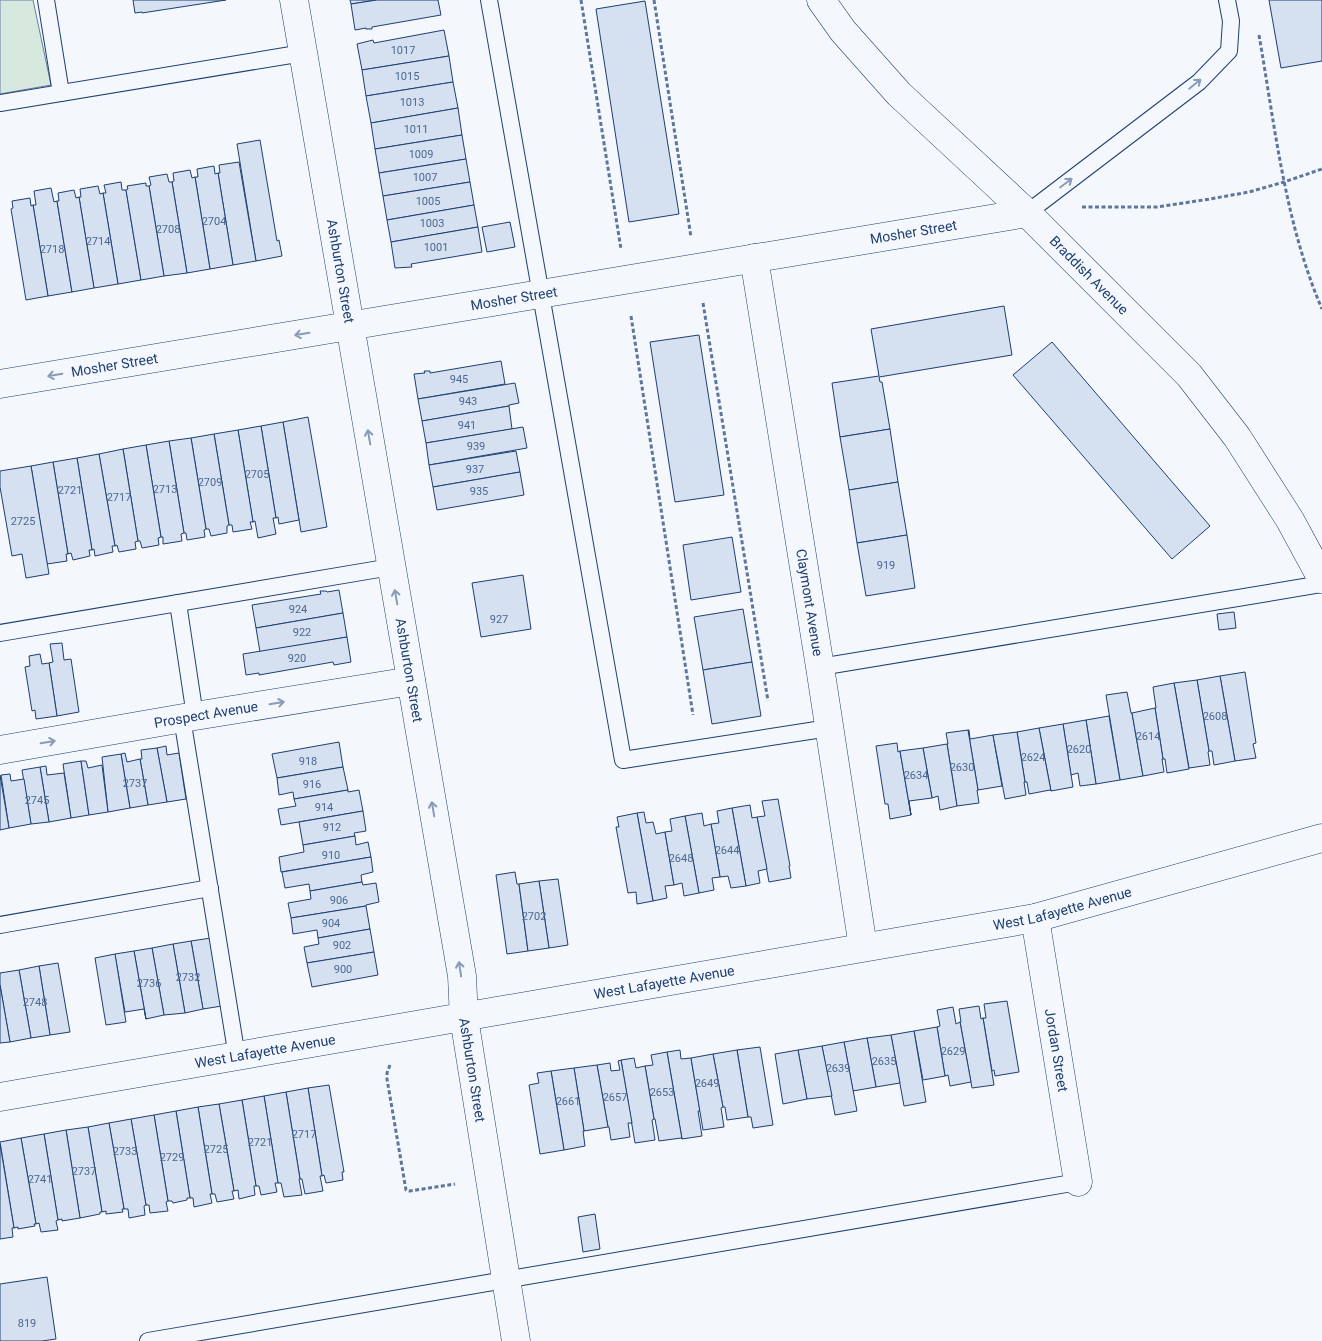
<svg xmlns="http://www.w3.org/2000/svg" width="1322" height="1341" font-family="Roboto,sans-serif">
  <style>
    .green { fill: #d7e8df; stroke: #687fa3 }
    .building { fill: #d5e0f0; stroke: #1d3f73 }
    .lines { fill: none; stroke-linecap: round; stroke-linejoin: round }
    .service-casing { stroke: #1d3f73; stroke-width: 18 }
    .minor-casing { stroke: #1d3f73; stroke-width: 29 }
    .secondary-casing { stroke: #1d3f73; stroke-width: 29 }
    .path { stroke: #5e769c; stroke-width: 3; stroke-dasharray: 4 2.5; stroke-linecap: butt }
    .service { stroke: #f4f7fb; stroke-width: 16 }
    .minor { stroke: #f4f7fb; stroke-width: 28 }
    .secondary { stroke: #f4f7fb; stroke-width: 28 }
    .oneway { stroke: #889bb7 }
    .labels { text-anchor: middle; dominant-baseline: central; stroke-width: 4; stroke-linejoin: round; paint-order: stroke }
    .number-label { font-size: 11px; fill: #4b6792 }
    .street-label { font-size: 14px; fill: #1d3f73; stroke: #f4f7fb }
  </style>
  <rect width="100%" height="100%" fill="#f4f7fb"/>
  <!-- green -->
  <path class="green" d="M0 0H33L51 85 0 94Z"/>
  <!-- building -->
  <g class="building">
    <path d="M133 0H226L142 13V12L135 13Z"/>
    <path d="M350 0H377L351 4Z"/>
    <path d="M377 0H438L441 15 372 27V29H366V28L355 30 351 4Z"/>
    <path d="M1269 0H1322V61L1281 68Z"/>
    <path d="M645 1 679 214 629 222 596 9Z"/>
    <path d="M444 30 449 56 362 70 357 44 373 40 374 43Z"/>
    <path d="M449 56 453 82 366 96 362 70Z"/>
    <path d="M453 82 458 108 371 123 366 96Z"/>
    <path d="M458 108 462 135 375 149 371 123Z"/>
    <path d="M462 135 466 159 379 173 375 149Z"/>
    <path d="M260 140 277 241 279 240 282 256 256 261 237 144Z"/>
    <path d="M466 159 470 182 383 196 379 173Z"/>
    <path d="M239 162 256 261 233 265 218 173H220L219 165Z"/>
    <path d="M214 166 215 174 218 173 233 265 210 269 195 177H198L197 169Z"/>
    <path d="M190 170 192 178 195 177 210 269 187 273 172 182 174 181 173 173Z"/>
    <path d="M167 174 169 182H172L187 273 164 276 149 186 151 185 149 177Z"/>
    <path d="M121 182 122 190H126L141 280 118 284 103 193H106L104 185Z"/>
    <path d="M470 182 474 205 387 220 383 196Z"/>
    <path d="M146 183V186H149L164 276 141 280 126 190 128 189 127 186Z"/>
    <path d="M98 186 100 194 103 193 118 284 94 288 79 197H81L80 189Z"/>
    <path d="M51 188 54 202 57 201 72 292 48 296 33 205H36L34 191Z"/>
    <path d="M74 190 76 198 79 197 94 288 72 292 57 201H59L58 193Z"/>
    <path d="M30 198 31 206 33 205 48 296 26 300 11 209 13 208 12 201Z"/>
    <path d="M474 205 478 227 391 242 387 220Z"/>
    <path d="M510 222 515 247 487 252 482 227Z"/>
    <path d="M478 227 482 252 411 264 412 267 395 268 391 242Z"/>
    <path d="M1004 306 1012 355 879 377 880 382H882L890 429 840 437 832 383 879 376 871 329Z"/>
    <path d="M699 335 724 495 675 502 650 342Z"/>
    <path d="M1052 342 1210 526 1172 559 1013 375Z"/>
    <path d="M501 361 505 384 418 399 414 374 425 373 424 371H430V373Z"/>
    <path d="M515 383 519 403 509 405V406L422 421 418 399Z"/>
    <path d="M509 406 512 429 426 443 422 421Z"/>
    <path d="M308 417 327 527 301 532 283 422Z"/>
    <path d="M283 422 299 520 279 524 278 517 276 518 261 426Z"/>
    <path d="M261 426 276 518H273L276 534 258 538 255 521 253 522 238 430Z"/>
    <path d="M523 427 527 448 429 465 426 443Z"/>
    <path d="M890 429 898 482 849 490 840 437Z"/>
    <path d="M238 430 253 522H250L252 529 233 532 232 525H229L214 434Z"/>
    <path d="M214 434 229 525 227 526V533L211 536 209 529H206L191 438Z"/>
    <path d="M191 438 206 529 204 530 205 537 187 540 186 533H184L169 441Z"/>
    <path d="M169 441 184 533 181 534 182 541 163 544V537H161L146 445Z"/>
    <path d="M146 445 161 537 158 538 159 545 142 548 140 541H138L123 449Z"/>
    <path d="M123 449 138 541 135 542 136 549 119 552 117 545 115 546 99 454Z"/>
    <path d="M516 451 520 472 433 487 429 465Z"/>
    <path d="M99 454 115 546H112L113 552 95 556 94 549 92 550 77 458Z"/>
    <path d="M77 458 92 550H89L90 556 73 560 71 553 68 554 53 462Z"/>
    <path d="M53 462 68 554H66L67 561 47 564 31 466Z"/>
    <path d="M31 466 49 574 26 578 22 554 12 556 0 487V471Z"/>
    <path d="M520 472 524 495 437 510 433 487Z"/>
    <path d="M898 482 907 535 857 543 849 490Z"/>
    <path d="M907 535 915 588 866 596 857 543Z"/>
    <path d="M732 537 741 592 691 600 683 545Z"/>
    <path d="M523 575 531 629 481 637 472 583Z"/>
    <path d="M339 590 343 613 256 628 252 605 321 594 320 591H326L327 592Z"/>
    <path d="M743 609 752 662 703 670 694 617Z"/>
    <path d="M1234 612 1236 628 1219 630 1217 614Z"/>
    <path d="M343 613 347 637 260 652 256 628Z"/>
    <path d="M347 637 351 662 334 665 333 662 259 675V673L246 675 243 654Z"/>
    <path d="M62 643 64 660 71 659 79 712 57 716 49 663 53 662 50 644Z"/>
    <path d="M40 654 42 664 49 663 57 716 36 719 35 710 32 711 25 667 30 666 29 656Z"/>
    <path d="M752 662 761 716 712 724 703 670Z"/>
    <path d="M1245 672 1256 743 1253 744 1256 758 1235 761 1220 676Z"/>
    <path d="M1220 676 1235 761 1214 765 1212 751H1209L1197 680Z"/>
    <path d="M1197 680 1209 751 1208 752 1210 765 1189 768 1174 683Z"/>
    <path d="M1174 683 1189 769 1167 773 1165 759H1163L1155 708H1156L1153 687Z"/>
    <path d="M1127 692 1131 713H1132L1143 776 1120 780 1106 695Z"/>
    <path d="M1155 708 1163 759H1162L1164 772 1143 776 1132 713Z"/>
    <path d="M1109 716 1120 780 1096 784 1086 720Z"/>
    <path d="M1086 720 1096 784 1080 786 1078 773 1071 775 1063 724Z"/>
    <path d="M1063 724 1073 787 1051 791 1039 728Z"/>
    <path d="M1039 728 1051 791 1050 790 1029 794 1027 782H1025L1017 732Z"/>
    <path d="M968 730H969L970 739 993 735 1002 786 978 790Z"/>
    <path d="M968 730 978 790H977L979 803 957 806 947 744H948L946 733Z"/>
    <path d="M1017 732 1025 782H1024L1026 795 1005 799 993 735Z"/>
    <path d="M339 742 343 767 277 778 272 754Z"/>
    <path d="M897 743 898 752 900 751 911 815 890 819 888 804H885L876 746Z"/>
    <path d="M947 744 957 806 940 810 938 796 932 798 923 748Z"/>
    <path d="M166 746 167 755 179 753 186 799 167 802 157 748Z"/>
    <path d="M157 748 167 802 148 805 140 759H142L141 750Z"/>
    <path d="M923 748 932 798 909 801 911 815 900 751Z"/>
    <path d="M125 753 127 762 140 759 148 805 130 808 121 754Z"/>
    <path d="M121 754 130 808 108 812 102 757Z"/>
    <path d="M81 761 89 815 71 818 63 764Z"/>
    <path d="M81 761H86L88 768 102 765 108 812 89 815Z"/>
    <path d="M46 766 47 775 64 773 71 818 49 822 40 767Z"/>
    <path d="M40 767 49 822 31 824 22 770Z"/>
    <path d="M343 767 348 790 294 799 293 792 279 795 277 778Z"/>
    <path d="M10 774 11 781 24 779 31 824 9 828 1 775Z"/>
    <path d="M0 775 9 828 0 830Z"/>
    <path d="M348 790V792L359 790 363 811 281 825 278 809 296 806 294 799Z"/>
    <path d="M778 799 790 866H789L791 878 769 882 757 817 765 816 762 801Z"/>
    <path d="M750 805 752 818 757 817 767 869 758 871 760 883 746 886 732 808Z"/>
    <path d="M732 808 746 886 731 888 728 876 720 877 711 824 719 823 717 811Z"/>
    <path d="M363 811 366 831 354 833 355 836 303 845 299 822Z"/>
    <path d="M644 812 646 823 653 822 656 834 665 832 674 885 665 886 667 898 653 901 637 813Z"/>
    <path d="M637 813 653 901 637 904 636 892 628 893 616 827H619L617 817Z"/>
    <path d="M702 813 704 826 711 824 720 877 712 878 714 890 699 893 685 816Z"/>
    <path d="M685 816 699 893 684 896 682 883 674 885 665 832 672 831 670 819Z"/>
    <path d="M355 836 356 845 368 842 371 857 281 872 279 857 304 852 303 845Z"/>
    <path d="M371 857 373 872 361 875 362 882 310 891 309 884 285 888 282 872Z"/>
    <path d="M515 872 517 884H519L528 951 507 954 496 875Z"/>
    <path d="M558 879 568 945 549 948 539 881Z"/>
    <path d="M539 881 549 948 528 951 519 884Z"/>
    <path d="M362 882 363 885 376 883 379 902 366 905V906L291 918 288 903 311 899 310 891Z"/>
    <path d="M366 906 370 929 318 938 317 930 293 934 291 918Z"/>
    <path d="M370 929 374 952 307 963 304 947 319 944 318 938Z"/>
    <path d="M211 938 222 1006 203 1009 191 941Z"/>
    <path d="M191 941 203 1009 185 1013 173 944Z"/>
    <path d="M173 944 185 1013 164 1015 152 948Z"/>
    <path d="M152 948 164 1015 146 1019 134 951Z"/>
    <path d="M134 951 146 1019 144 1009 125 1012 115 955V954Z"/>
    <path d="M374 952 378 975 312 987 307 963Z"/>
    <path d="M115 954 126 1022 106 1025 95 958Z"/>
    <path d="M58 963 70 1032 50 1035 39 966Z"/>
    <path d="M39 966 50 1035 31 1038 19 970Z"/>
    <path d="M19 970 31 1038 10 1042 0 985V973Z"/>
    <path d="M0 985 10 1042 0 1043Z"/>
    <path d="M1007 1001 1019 1072 995 1076 994 1070 992 1071 983 1018H986L984 1004Z"/>
    <path d="M979 1006 981 1019 983 1018 994 1085 972 1088 960 1022H961L959 1009Z"/>
    <path d="M953 1007 956 1024 960 1022 971 1082 950 1086 948 1075 945 1076 937 1027 940 1026 937 1010Z"/>
    <path d="M937 1027 945 1076 923 1080 914 1031Z"/>
    <path d="M914 1031 926 1102 904 1106 891 1035Z"/>
    <path d="M891 1035 900 1083 876 1087 867 1038Z"/>
    <path d="M867 1038 876 1087 853 1091 844 1042Z"/>
    <path d="M844 1042 857 1111 835 1115 822 1046Z"/>
    <path d="M822 1046 832 1096 807 1099 798 1050Z"/>
    <path d="M760 1047 773 1125 753 1128 751 1117H748L737 1050Z"/>
    <path d="M680 1050 681 1059 691 1058 700 1111H698L702 1136 682 1139 667 1052Z"/>
    <path d="M737 1050 748 1117 727 1120 725 1107H723L713 1054Z"/>
    <path d="M798 1050 807 1099 783 1104 775 1054Z"/>
    <path d="M667 1052 682 1139 681 1138 659 1141 655 1119H654L645 1066 653 1065 651 1055Z"/>
    <path d="M713 1054 723 1107 721 1108 724 1127 703 1130 691 1058Z"/>
    <path d="M634 1058 636 1068 645 1066 654 1119 652 1120 655 1140 635 1143 621 1060Z"/>
    <path d="M621 1060 632 1123H628L630 1137 611 1140 609 1127H608L597 1065 610 1063 611 1071 620 1070 618 1061Z"/>
    <path d="M597 1065 608 1127 584 1131 574 1068Z"/>
    <path d="M574 1068 584 1131H583L585 1146 564 1150 551 1071Z"/>
    <path d="M551 1071 564 1150 540 1154 529 1085 539 1083 537 1073Z"/>
    <path d="M329 1085 344 1172H342L343 1180 326 1183 324 1175 322 1176 308 1088Z"/>
    <path d="M308 1088 322 1176H320L323 1191 305 1194 302 1179H300L286 1092Z"/>
    <path d="M286 1092 300 1179H299L302 1195 284 1197 281 1183H278L264 1096Z"/>
    <path d="M264 1096 278 1183H275L277 1192 261 1195 259 1186H256L242 1100Z"/>
    <path d="M242 1100 256 1186H254L255 1195 239 1199 238 1190 234 1191 219 1104Z"/>
    <path d="M219 1104 234 1191H232L234 1199 217 1202 215 1194H212L198 1107Z"/>
    <path d="M198 1107 212 1194H210L212 1203 194 1207 193 1198H190L176 1111Z"/>
    <path d="M176 1111 190 1198H187V1200L173 1203 172 1201H168L154 1115Z"/>
    <path d="M154 1115 168 1201 166 1202 168 1211 150 1213 149 1205H146L131 1119Z"/>
    <path d="M131 1119 146 1205 144 1206 145 1215 129 1218 128 1209H124L109 1123Z"/>
    <path d="M109 1123 124 1209H122L123 1212 106 1214V1211L102 1212 88 1127Z"/>
    <path d="M88 1127 102 1212H100V1214L80 1218 66 1130Z"/>
    <path d="M66 1130 80 1218 62 1221V1219L58 1220 44 1134Z"/>
    <path d="M44 1134 58 1220 56 1221 58 1230 41 1232 39 1223 36 1224 21 1138Z"/>
    <path d="M21 1138 36 1224H34L35 1226 18 1229V1227L14 1228 0 1142Z"/>
    <path d="M0 1144 14 1228H12L13 1237 0 1239Z"/>
    <path d="M595 1214 600 1249 583 1252 578 1217Z"/>
    <path d="M47 1277 56 1339 42 1341H0V1284Z"/>
  </g>
  <g class="lines">
    <defs>
      <g id="service">
        <path d="M46 0 61 93"/>
        <path d="M489 0 623 760 829 728"/>
        <path d="M0 103 303 53"/>
        <path d="M1027 213 1199 82 1229 51 1231 21 1227 0"/>
        <path d="M178 603 195 716"/>
        <path d="M0 633 391 567"/>
        <path d="M820 667 1322 584"/>
        <path d="M182 718 237 1057"/>
        <path d="M0 925 210 888"/>
        <path d="M148 1341 1078 1182"/>
      </g>
      <g id="minor">
        <path id="s1" d="M294 0 462 976 464 1018 516 1341"/>
        <path id="s2" d="M821 0 843 31 899 94 1027 213 1189 375 1237 437 1290 520 1322 579"/>
        <path id="s3" d="M754 258 820 667 863 947"/>
        <path id="s4" d="M0 384 1027 213"/>
        <path id="s5" d="M0 750 195 716 411 681"/>
        <path id="s6" d="M1035 918 1078 1182"/>
      </g>
      <g id="secondary">
        <path id="s7" d="M0 1097 1035 918 1322 838"/>
      </g>
    </defs>
    <!-- service casing -->
    <use href="#service" class="service-casing"/>
    <!-- minor casing -->
    <use href="#minor" class="minor-casing"/>
    <!-- secondary casing -->
    <use href="#secondary" class="secondary-casing"/>
    <!-- path -->
    <g class="path">
      <path d="M581 0 621 249"/>
      <path d="M654 0 691 237"/>
      <path d="M1259 35C1275 127 1285 223 1322 309"/>
      <path d="M1082 207H1157L1210 199 1249 192 1284 182 1322 169"/>
      <path d="M703 303 768 701"/>
      <path d="M631 316 693 715"/>
      <path d="M390 1065 387 1073V1079L406 1190 410 1191 455 1184"/>
    </g>
    <!-- service -->
    <use href="#service" class="service"/>
    <!-- minor -->
    <use href="#minor" class="minor"/>
    <!-- secondary -->
    <use href="#secondary" class="secondary"/>
  </g>
  <!-- one-way arrows -->
  <defs><path id="oneway-shaft" d="M-6 0H5M1.5-3L5.5 0L1.5 3" fill="none" stroke-width="1.6" stroke-linecap="round" stroke-linejoin="round" transform="scale(1.25)"/></defs>
  <g class="oneway">
    <use href="#oneway-shaft" transform="translate(1195 84) rotate(-39)"/>
    <use href="#oneway-shaft" transform="translate(1066 183) rotate(-37)"/>
    <use href="#oneway-shaft" transform="translate(302 334) rotate(170)"/>
    <use href="#oneway-shaft" transform="translate(55 375) rotate(170)"/>
    <use href="#oneway-shaft" transform="translate(369 437) rotate(-100)"/>
    <use href="#oneway-shaft" transform="translate(396 597) rotate(-100)"/>
    <use href="#oneway-shaft" transform="translate(277 703) rotate(-9)"/>
    <use href="#oneway-shaft" transform="translate(48 742) rotate(-10)"/>
    <use href="#oneway-shaft" transform="translate(433 809) rotate(-100)"/>
    <use href="#oneway-shaft" transform="translate(460 969) rotate(-99)"/>
  </g>
  <g class="labels">
    <!-- number labels -->
    <g class="number-label">
      <text x="403" y="50">1017</text>
      <text x="407" y="76">1015</text>
      <text x="412" y="102">1013</text>
      <text x="416" y="129">1011</text>
      <text x="421" y="154">1009</text>
      <text x="425" y="177">1007</text>
      <text x="428" y="201">1005</text>
      <text x="214" y="221">2704</text>
      <text x="432" y="223">1003</text>
      <text x="168" y="229">2708</text>
      <text x="98" y="241">2714</text>
      <text x="436" y="247">1001</text>
      <text x="52" y="249">2718</text>
      <text x="459" y="379">945</text>
      <text x="468" y="401">943</text>
      <text x="467" y="425">941</text>
      <text x="476" y="446">939</text>
      <text x="475" y="469">937</text>
      <text x="257" y="474">2705</text>
      <text x="210" y="482">2709</text>
      <text x="165" y="489">2713</text>
      <text x="70" y="490">2721</text>
      <text x="479" y="491">935</text>
      <text x="119" y="497">2717</text>
      <text x="23" y="521">2725</text>
      <text x="886" y="565">919</text>
      <text x="298" y="609">924</text>
      <text x="499" y="619">927</text>
      <text x="302" y="632">922</text>
      <text x="297" y="658">920</text>
      <text x="1215" y="716">2608</text>
      <text x="1148" y="736">2614</text>
      <text x="1079" y="749">2620</text>
      <text x="1033" y="757">2624</text>
      <text x="308" y="761">918</text>
      <text x="962" y="767">2630</text>
      <text x="916" y="775">2634</text>
      <text x="135" y="783">2737</text>
      <text x="312" y="784">916</text>
      <text x="37" y="800">2745</text>
      <text x="324" y="807">914</text>
      <text x="332" y="827">912</text>
      <text x="727" y="850">2644</text>
      <text x="331" y="855">910</text>
      <text x="681" y="858">2648</text>
      <text x="339" y="900">906</text>
      <text x="534" y="916">2702</text>
      <text x="331" y="923">904</text>
      <text x="342" y="945">902</text>
      <text x="343" y="969">900</text>
      <text x="188" y="977">2732</text>
      <text x="149" y="983">2736</text>
      <text x="35" y="1002">2748</text>
      <text x="953" y="1051">2629</text>
      <text x="884" y="1061">2635</text>
      <text x="838" y="1068">2639</text>
      <text x="707" y="1083">2649</text>
      <text x="662" y="1092">2653</text>
      <text x="615" y="1097">2657</text>
      <text x="568" y="1101">2661</text>
      <text x="304" y="1134">2717</text>
      <text x="260" y="1142">2721</text>
      <text x="216" y="1149">2725</text>
      <text x="125" y="1151">2733</text>
      <text x="172" y="1157">2729</text>
      <text x="84" y="1171">2737</text>
      <text x="40" y="1179">2741</text>
      <text x="27" y="1323">819</text>
    </g>
    <!-- street labels -->
    <g class="street-label">
      <text stroke="none"><textPath href="#s4" startOffset="926">Mosher Street</textPath></text>
      <text stroke="none"><textPath href="#s1" startOffset="275">Ashburton Street</textPath></text>
      <text stroke="none"><textPath href="#s2" startOffset="385">Braddish Avenue</textPath></text>
      <text stroke="none"><textPath href="#s4" startOffset="521">Mosher Street</textPath></text>
      <text stroke="none"><textPath href="#s4" startOffset="116">Mosher Street</textPath></text>
      <text stroke="none"><textPath href="#s3" startOffset="349">Claymont Avenue</textPath></text>
      <text stroke="none"><textPath href="#s1" startOffset="680">Ashburton Street</textPath></text>
      <text stroke="none"><textPath href="#s5" startOffset="209">Prospect Avenue</textPath></text>
      <text stroke="none"><textPath href="#s7" startOffset="1079">West Lafayette Avenue</textPath></text>
      <text stroke="none"><textPath href="#s7" startOffset="674">West Lafayette Avenue</textPath></text>
      <text stroke="none"><textPath href="#s6" startOffset="134">Jordan Street</textPath></text>
      <text stroke="none"><textPath href="#s7" startOffset="269">West Lafayette Avenue</textPath></text>
      <text stroke="none"><textPath href="#s1" startOffset="1085">Ashburton Street</textPath></text>
    </g>
  </g>
</svg>
